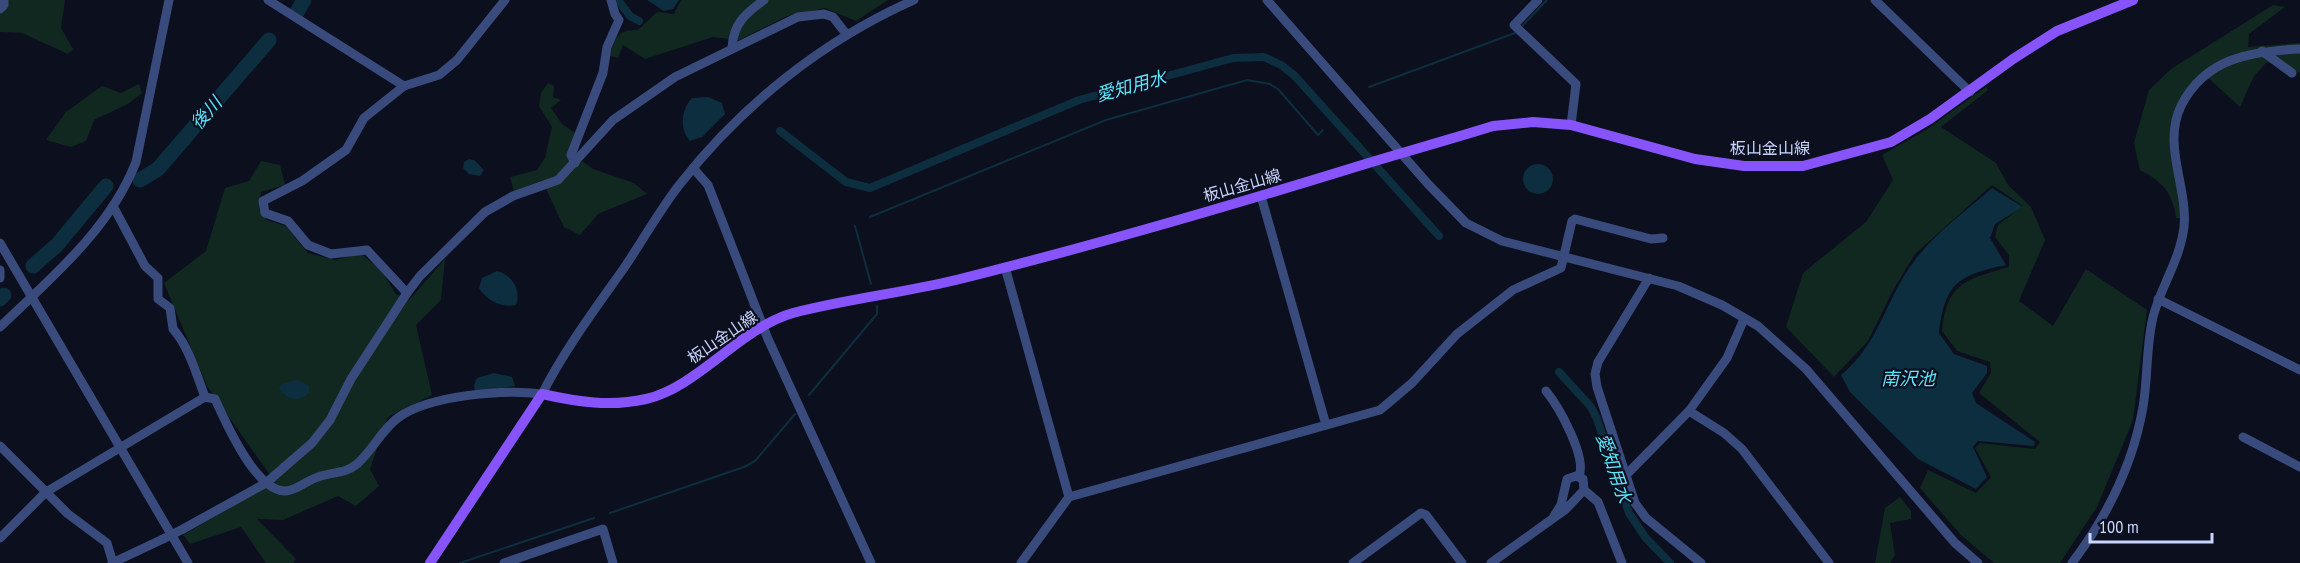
<svg xmlns="http://www.w3.org/2000/svg" width="2300" height="563" font-family="'PT Sans Narrow','Noto Sans JP',sans-serif">
  <style>
    .green { fill: #10281f }
    .water { fill: #0c2e3e }
    .lines { fill: none; stroke-linecap: round; stroke-linejoin: round }
    .stream { stroke: #0c2e3e; stroke-width: 2 }
    .canal { stroke: #0c2e3e; stroke-width: 8 }
    .river { stroke: #0c2e3e; stroke-width: 15 }
    .minor { stroke: #384b7c; stroke-width: 9 }
    .major { stroke: #8754fb; stroke-width: 10 }
    .minor-bridge { stroke: #384b7c; stroke-width: 9 }
    .labels { text-anchor: middle; dominant-baseline: central; stroke-width: 4.5; stroke-linejoin: round; paint-order: stroke }
    .street-label { font-size: 16px; fill: #cad5fe; stroke: #0c0f1e }
    .water-label { font-size: 18px; font-style: italic; fill: #5be5fb; stroke: #0c0f1e }
  </style>
  <rect width="100%" height="100%" fill="#0c0f1e"/>
  <!-- green -->
  <g class="green">
    <path d="M0 0H65L61 28 73 49 68 54 22 33 0 32Z"/>
    <path d="M681 0H888L856 21 825 8 787 16 739 40 713 37 645 59 623 45 618 58 610 56C614 38 618 29 638 30L657 12 674 14Z"/>
    <path d="M2273 5 2285 7 2249 34 2248 47 2300 43V73L2267 62 2254 76 2240 107 2204 74 2177 111 2181 218H2176C2173 193 2162 181 2140 170L2134 143 2149 90 2171 69Z"/>
    <path d="M548 83 554 86 553 97 561 100 551 108 562 124 575 133V156L593 169 634 183 647 194 598 214 580 235 564 227 546 189 514 192 510 177 537 170 545 158 552 127 539 106 541 93Z"/>
    <path d="M139 84 142 93 128 104 94 120 86 141 71 147 46 140 66 112 102 86 121 93Z"/>
    <path d="M1986 87 1988 90 1941 127 1996 163 2008 185 2031 207 2045 240 2019 301 2053 326 2086 269 2147 310 2133 420 2097 507 2060 563H1994L1961 535 1920 488 1928 470 1976 493 1991 477 1975 448 1980 443 2035 449 2040 442 1979 393 1991 373 1990 362 1957 351 1942 331C1947 282 1967 279 2009 267V255L1995 237 1998 225 2023 206 1992 185 1915 254 1892 292 1868 341 1834 377 1786 327 1803 273 1866 222 1893 180 1882 155 1926 130Z"/>
    <path d="M261 161 280 165 285 185 261 192 259 209 267 220 286 226 308 253 336 260 360 253 381 270 396 294 409 300 445 259 441 300 416 325 432 395 388 417 370 469 379 486 356 506 338 496 283 520 257 519 296 559 293 563H266L241 527 190 544 183 535 275 482 207 386 164 283 206 251 225 188 249 181Z"/>
    <path d="M1900 497 1911 511V519L1890 523 1895 555 1890 563H1856H1875L1885 508Z"/>
  </g>
  <!-- water -->
  <g class="water">
    <path d="M647 0H679L673 9 664 11Z"/>
    <path d="M708 97 722 103 725 114 702 137 690 141C679 129 681 110 692 98Z"/>
    <path d="M469 159 474 160 484 170 480 176 469 174 463 168 464 162Z"/>
    <circle cx="1538" cy="179" r="15"/>
    <path d="M1992 188 2023 207 1995 224 1990 238 2006 265C1958 275 1945 283 1939 333L1954 354 1987 366V373L1972 393 1976 403 2035 442 2034 446 1978 441 1973 447 1987 477 1976 489 1918 459 1850 392 1841 375C1881 342 1885 299 1915 260 1936 232 1966 211 1992 188Z"/>
    <path d="M497 271C511 274 522 290 516 305 502 308 487 301 479 288L482 278Z"/>
    <path d="M494 373 512 377 515 386 475 392 474 385 477 378Z"/>
    <path d="M297 380 309 385V393C298 403 286 400 279 388L281 384Z"/>
  </g>
  <g class="lines">
    <!-- stream -->
    <g class="stream">
      <path d="M1523 25 1547 0"/>
      <path d="M1369 87 1515 33"/>
      <path d="M870 217 1106 120 1247 80 1270 84 1278 89 1318 135 1323 130"/>
      <path d="M855 226 871 284"/>
      <path d="M809 395 877 314V306"/>
      <path d="M610 513 744 467 755 461 795 414"/>
      <path d="M460 563 594 518"/>
    </g>
    <!-- canal -->
    <g class="canal">
      <path d="M618 0 630 16 639 21"/>
      <path d="M780 131 846 182 870 188 1079 100 1233 58 1264 57 1281 65 1294 75 1439 236"/>
      <path d="M1559 372 1591 407 1597 419 1629 513 1645 537 1670 563"/>
    </g>
    <!-- river -->
    <g class="river">
      <path d="M297 12 304 0"/>
      <path d="M140 180 158 169 269 40"/>
      <path d="M33 266 57 245 106 186"/>
      <path d="M0 299 4 295"/>
    </g>
    <!-- minor -->
    <g class="minor">
      <path d="M268 0 404 86"/>
      <path d="M1267 0 1428 184 1466 223 1502 241 1678 286 1722 305 1758 326 1806 369 1955 543 1978 563"/>
      <path d="M1538 0 1514 25 1576 84 1571 125"/>
      <path d="M1875 0 1970 92"/>
      <path d="M0 9 4 5V0"/>
      <path d="M732 48C733 24 745 14 764 0"/>
      <path d="M2262 51 2292 73"/>
      <path d="M575 163 571 155 603 73 607 47 619 20 615 14 611 0"/>
      <path d="M693 168 708 185 768 339 871 563"/>
      <path d="M1261 196 1326 425"/>
      <path d="M113 206 145 266 158 278V299L170 308 173 329C189 347 196 373 205 397"/>
      <path d="M0 243 188 563"/>
      <path d="M1005 267 1069 497"/>
      <path d="M0 270V278"/>
      <path d="M1649 278 1598 362 1595 374 1597 387 1635 503 1646 518 1701 563"/>
      <path d="M407 293 367 250 331 254 308 245 288 221 265 213 263 201 302 181 346 150 364 118 404 86 439 75 457 60 505 0"/>
      <path d="M2158 299 2300 370"/>
      <path d="M0 327C51 278 110 229 136 162L169 0"/>
      <path d="M1546 391C1559 407 1587 457 1579 476"/>
      <path d="M1689 411 1724 433 1742 449 1829 563"/>
      <path d="M2243 437 2300 467"/>
      <path d="M0 446 68 514 107 543 113 563"/>
      <path d="M1625 476 1689 411 1727 358 1744 319"/>
      <path d="M1584 490 1598 502 1622 563"/>
      <path d="M183 529 266 483 312 443 330 420 351 379 407 293 420 276 485 212 513 196 558 180 613 120 675 77 798 17 824 14 833 17 847 35"/>
      <path d="M0 538 46 492 205 397 215 399C226 423 255 490 285 491 297 491 307 480 318 477 331 472 345 474 357 464 373 450 382 429 399 417 431 395 505 389 542 394 565 349 595 309 624 268 643 240 659 211 680 184 742 105 822 41 914 0"/>
      <path d="M112 563 163 539"/>
      <path d="M504 563 603 529 613 563"/>
      <path d="M1021 563 1069 497 1380 410 1412 383 1457 334 1513 290 1561 268 1572 221 1575 219 1651 239 1663 238"/>
      <path d="M1353 563 1421 513 1426 515 1462 563"/>
      <path d="M1491 563 1566 509 1584 490 1583 479 1576 476 1567 479 1561 505 1554 516"/>
      <path d="M2072 563C2106 518 2133 464 2143 407 2148 378 2146 346 2153 317 2161 286 2180 260 2184 227 2188 187 2162 145 2181 106 2205 58 2251 51 2300 49"/>
    </g>
    <!-- major -->
    <path class="major" d="M430 563 542 394C578 402 610 407 646 399 698 387 740 328 793 313 847 299 902 293 956 280 1088 247 1219 209 1349 169 1397 154 1445 141 1493 126L1533 122 1571 125 1695 159 1744 166H1803L1891 142 1930 119 2013 59 2057 31 2133 0"/>
    <!-- minor-bridge -->
    <path class="minor-bridge" d="M163 539 183 529"/>
  </g>
  <g class="labels">
    <!-- street labels -->
    <g class="street-label">
      <text x="1770" y="148">板山金山線</text>
      <text transform="translate(1242 185) rotate(-16)">板山金山線</text>
      <text transform="translate(722 337) rotate(-34)">板山金山線</text>
    </g>
    <!-- water labels -->
    <g class="water-label">
      <text transform="translate(1131 86) rotate(-15)">愛知用水</text>
      <text transform="translate(206 113) rotate(-49)">後川</text>
      <text x="1908" y="378">南沢池</text>
      <text transform="translate(1614 468) rotate(71)">愛知用水</text>
    </g>
  </g>
  <!-- scale -->
  <path d="M2090 533v9h122v-9" fill="none" stroke="#cad5fe" stroke-width="3"/>
  <text x="2099" y="533" font-size="18" fill="#cad5fe" stroke="#0c0f1e" stroke-width="4.5" paint-order="stroke">100 m</text>
</svg>
